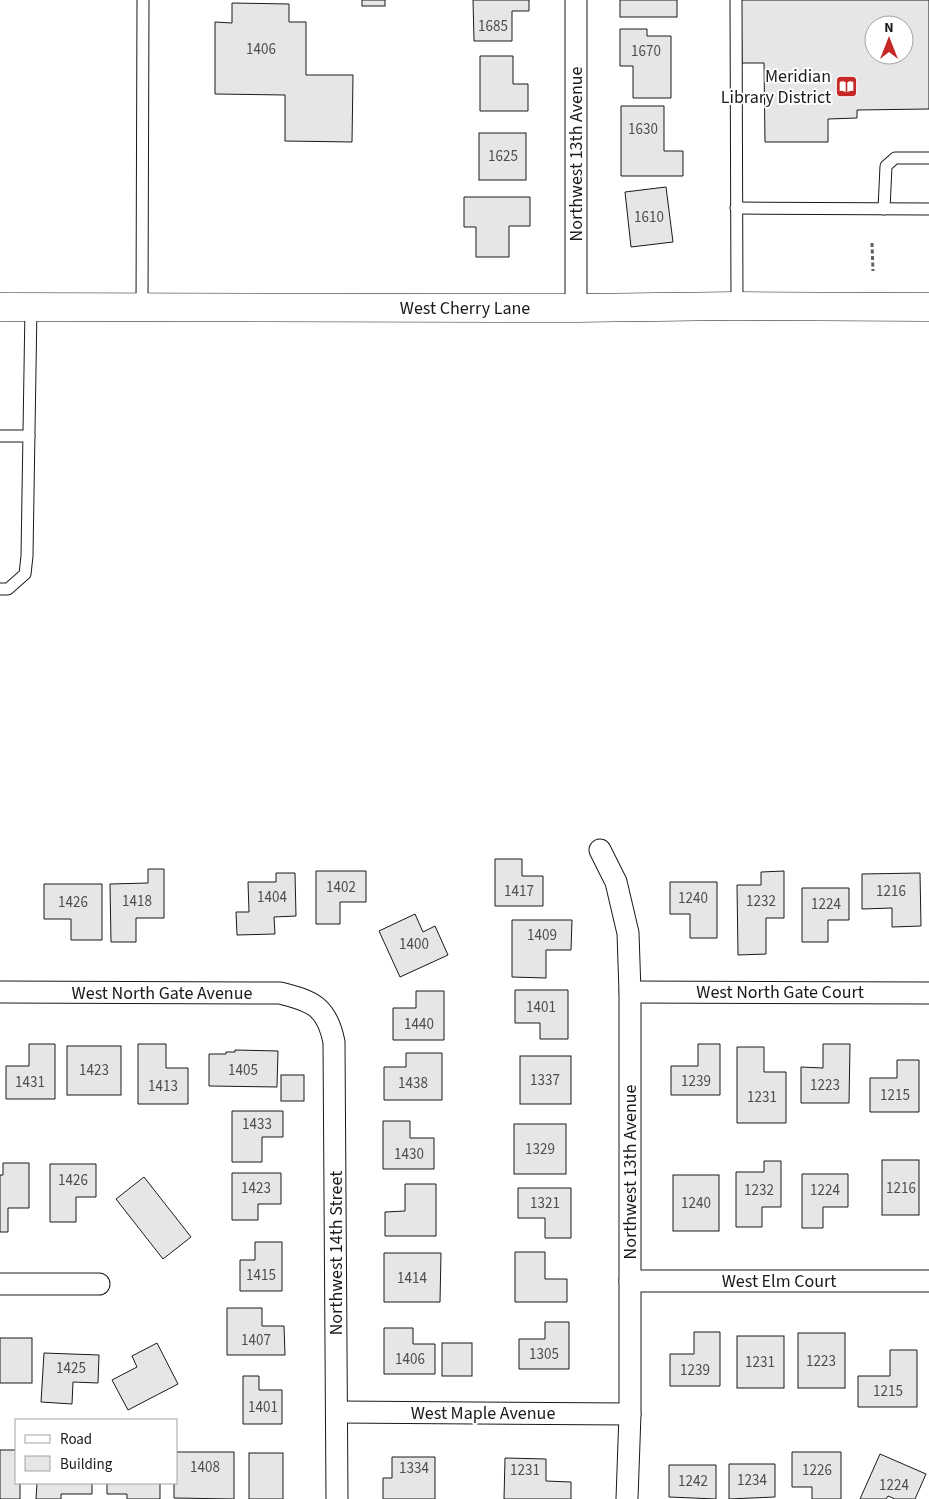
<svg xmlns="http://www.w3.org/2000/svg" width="929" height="1499" font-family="'Source Sans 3',sans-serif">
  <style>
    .building { fill: #e6e6e6; stroke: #1a1a1a; fill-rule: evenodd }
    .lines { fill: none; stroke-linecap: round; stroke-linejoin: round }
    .service-casing { stroke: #1a1a1a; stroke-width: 13 }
    .minor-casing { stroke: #1a1a1a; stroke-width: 23 }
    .secondary-casing { stroke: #1a1a1a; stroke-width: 29 }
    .path { stroke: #5f5f5f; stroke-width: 3; stroke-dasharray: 4 2.5; stroke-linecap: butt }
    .service { stroke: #fff; stroke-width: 11 }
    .minor { stroke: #fff; stroke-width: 21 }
    .secondary { stroke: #fff; stroke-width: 28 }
    .labels { text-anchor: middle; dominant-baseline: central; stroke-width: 4; stroke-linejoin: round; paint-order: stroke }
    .number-label { font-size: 15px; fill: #4d4d4d }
    .poi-label { font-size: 18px; fill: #1a1a1a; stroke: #fff; text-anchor: end }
    .street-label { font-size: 18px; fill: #1a1a1a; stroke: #fff }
  </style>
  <rect width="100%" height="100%" fill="#fff"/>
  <!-- building -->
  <g class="building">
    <rect x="362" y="0" width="23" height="6"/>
    <path d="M473 0H529V11H512V41H474Z"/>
    <rect x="620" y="0" width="57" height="17"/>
    <path d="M741 0H929V109L857 110V118L828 119V142H765L764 63H742ZM874 25H904V55H874Z"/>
    <path d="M232 3 289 4V22H306V75H353L352 142 285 141V95L215 94V22L232 23Z"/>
    <path d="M620 29H647V36H671V98H633V66H620Z"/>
    <path d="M480 56H513V84H528V111H480Z"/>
    <path d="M621 106H664V151H683V176H621Z"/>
    <rect x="479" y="133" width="47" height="47"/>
    <path d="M666 187 673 242 631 247 625 192Z"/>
    <path d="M464 197H530V226H509V257H476V227H464Z"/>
    <path d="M495 859H522V876H543V906H495Z"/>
    <path d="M148 869H164V918H136V942H111L110 884 148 883Z"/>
    <path d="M316 871H366V902H340V924H316Z"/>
    <path d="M784 871V918H766V954L738 955 737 885H761V872Z"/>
    <path d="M276 873H295L296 916 274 917 275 934 237 935 236 912H249L248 882H276Z"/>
    <path d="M920 873 921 926 892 927V908L862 909V874Z"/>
    <path d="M670 882H717V938H690V914H670Z"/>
    <path d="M44 884H102V940H71V919H44Z"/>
    <path d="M802 888H849V920H828V942H802Z"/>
    <path d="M415 914 423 932 435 926 448 955 400 977 379 931Z"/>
    <path d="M512 920H572L571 950H546V978L512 977Z"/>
    <path d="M515 990H568V1039H540V1023H515Z"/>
    <path d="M416 991H444V1040H393V1008H416Z"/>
    <path d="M29 1044H55V1099H6V1066H29Z"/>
    <path d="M138 1044H166V1068H188V1104H138Z"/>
    <path d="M698 1044H720V1095H671V1066H698Z"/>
    <path d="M823 1044H850L849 1103H801V1067L823 1068Z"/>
    <rect x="67" y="1046" width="54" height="49"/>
    <path d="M737 1047H764V1072H786V1123H737Z"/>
    <path d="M235 1050 278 1051 277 1087 209 1086V1054H226V1052H235Z"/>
    <path d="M406 1053H442V1100H384V1067H406Z"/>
    <rect x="520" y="1056" width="51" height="48"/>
    <path d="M897 1060H919V1112H870V1078H897Z"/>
    <rect x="281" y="1075" width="23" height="26"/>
    <path d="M232 1111H283V1137H262V1162H232Z"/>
    <path d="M383 1121H410V1138H434V1169H383Z"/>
    <rect x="514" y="1124" width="52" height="50"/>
    <rect x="882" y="1160" width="37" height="55"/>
    <path d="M764 1161H781V1207H762V1227H736V1172H764Z"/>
    <path d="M3 1163H29V1208H8V1232H0V1175H3Z"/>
    <path d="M50 1164H96V1197H76V1222H50Z"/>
    <path d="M232 1173H281V1204H258V1220H232Z"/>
    <path d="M802 1174H848V1207H823V1228H802Z"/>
    <rect x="673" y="1175" width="46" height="56"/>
    <path d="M144 1177 191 1237 163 1259 116 1199Z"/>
    <path d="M405 1184H436V1236H385V1212L405 1211Z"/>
    <path d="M518 1188H571V1238H545V1218H518Z"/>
    <path d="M255 1242H282V1291H240V1260H255Z"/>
    <path d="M515 1252H545V1279H567V1302H515Z"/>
    <path d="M384 1253H441L440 1302H384Z"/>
    <path d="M227 1308H262V1326H284L285 1355H227Z"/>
    <path d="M545 1322H569V1369H519V1339H545Z"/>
    <path d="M384 1328H413V1344H435V1374H384Z"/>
    <path d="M694 1332H720V1386H670V1354H694Z"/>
    <rect x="798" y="1333" width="47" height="55"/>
    <rect x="737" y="1336" width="47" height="52"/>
    <rect x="0" y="1338" width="32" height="45"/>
    <path d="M157 1343 178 1384 128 1410 112 1380 137 1367 132 1356Z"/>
    <rect x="442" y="1343" width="30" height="33"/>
    <path d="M890 1350H917V1407H858V1376H890Z"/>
    <path d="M44 1353 99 1355 98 1383 73 1382 72 1404 41 1402Z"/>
    <path d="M243 1376H259V1390H282V1424H243Z"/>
    <path d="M0 1450H16V1483H20V1499H0Z"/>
    <path d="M176 1452H234V1499L174 1498V1483H176Z"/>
    <path d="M792 1452H841V1499H812V1487H792Z"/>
    <rect x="249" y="1453" width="34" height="46"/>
    <path d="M880 1454 926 1474 915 1499H895L888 1496 886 1499H860Z"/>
    <path d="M392 1457H435V1499H383V1478H392Z"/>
    <path d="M505 1458 546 1459V1481L571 1482V1499H504Z"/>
    <path d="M729 1464H775V1497L729 1499Z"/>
    <path d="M669 1465H716V1499L669 1497Z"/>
    <path d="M37 1483H92V1494H61V1499H36Z"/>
    <path d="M107 1483H160V1499H127V1494H107Z"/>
  </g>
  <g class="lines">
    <defs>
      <g id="service">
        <path d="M736 0 737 306"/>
        <path d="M736 208 929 209"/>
        <path d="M884 209 886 166 895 158H929"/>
        <path d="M142 307 143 0"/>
        <path d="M0 436H29"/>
        <path d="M0 589H8L25 574 27 556 31 307"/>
      </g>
      <g id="minor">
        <path d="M576 0V308"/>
        <path d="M600 850 616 882 628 933 630 992V1414L627 1499"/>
        <path d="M0 992 280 993C313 1001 327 1007 334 1042L337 1499"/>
        <path d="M630 992 929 993"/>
        <path d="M630 1281H929"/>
        <path d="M0 1284H99"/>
        <path d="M337 1412 630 1414"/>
      </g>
      <path id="secondary" d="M0 307 576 308 737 306 929 307"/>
    </defs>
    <!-- service casing -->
    <use href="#service" class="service-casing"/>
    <!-- minor casing -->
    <use href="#minor" class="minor-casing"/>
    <!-- secondary casing -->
    <use href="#secondary" class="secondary-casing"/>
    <!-- path -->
    <path class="path" d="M872 243 873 271"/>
    <!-- service -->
    <use href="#service" class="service"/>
    <!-- minor -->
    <use href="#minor" class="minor"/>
    <!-- secondary -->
    <use href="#secondary" class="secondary"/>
  </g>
  <!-- icons -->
  <defs>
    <symbol id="library-square" viewBox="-11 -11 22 22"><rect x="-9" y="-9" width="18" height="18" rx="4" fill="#c62828" stroke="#fff"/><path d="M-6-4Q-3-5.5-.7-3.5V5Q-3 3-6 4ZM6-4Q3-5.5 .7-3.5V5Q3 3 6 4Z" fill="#fff"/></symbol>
  </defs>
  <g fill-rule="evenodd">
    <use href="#library-square" x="834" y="74" width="25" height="25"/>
  </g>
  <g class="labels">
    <!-- number labels -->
    <g class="number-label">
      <text x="493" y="26">1685</text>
      <text x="261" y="49">1406</text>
      <text x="646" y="51">1670</text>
      <text x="643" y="129">1630</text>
      <text x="503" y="156">1625</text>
      <text x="649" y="217">1610</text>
      <text x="341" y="887">1402</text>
      <text x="519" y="891">1417</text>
      <text x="891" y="891">1216</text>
      <text x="272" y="897">1404</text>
      <text x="693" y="898">1240</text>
      <text x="137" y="901">1418</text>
      <text x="761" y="901">1232</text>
      <text x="73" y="902">1426</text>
      <text x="826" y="904">1224</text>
      <text x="542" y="935">1409</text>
      <text x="414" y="944">1400</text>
      <text x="541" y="1007">1401</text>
      <text x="419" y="1024">1440</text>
      <text x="94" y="1070">1423</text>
      <text x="243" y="1070">1405</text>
      <text x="545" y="1080">1337</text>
      <text x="696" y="1081">1239</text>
      <text x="30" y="1082">1431</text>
      <text x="413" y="1083">1438</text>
      <text x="825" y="1085">1223</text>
      <text x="163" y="1086">1413</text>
      <text x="895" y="1095">1215</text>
      <text x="762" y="1097">1231</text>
      <text x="257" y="1124">1433</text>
      <text x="540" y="1149">1329</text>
      <text x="409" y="1154">1430</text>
      <text x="73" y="1180">1426</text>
      <text x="256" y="1188">1423</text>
      <text x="901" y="1188">1216</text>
      <text x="759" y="1190">1232</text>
      <text x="825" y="1190">1224</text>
      <text x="545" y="1203">1321</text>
      <text x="696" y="1203">1240</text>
      <text x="261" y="1275">1415</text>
      <text x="412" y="1278">1414</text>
      <text x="256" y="1340">1407</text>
      <text x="544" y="1354">1305</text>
      <text x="410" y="1359">1406</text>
      <text x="821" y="1361">1223</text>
      <text x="760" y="1362">1231</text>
      <text x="71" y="1368">1425</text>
      <text x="695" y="1370">1239</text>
      <text x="888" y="1391">1215</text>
      <text x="263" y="1407">1401</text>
      <text x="205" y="1467">1408</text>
      <text x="414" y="1468">1334</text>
      <text x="525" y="1470">1231</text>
      <text x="817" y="1470">1226</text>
      <text x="752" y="1480">1234</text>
      <text x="693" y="1481">1242</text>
      <text x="894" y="1485">1224</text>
    </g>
    <!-- poi labels -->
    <g class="poi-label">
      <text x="831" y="76">Meridian<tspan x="831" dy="21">Library District</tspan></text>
    </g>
    <!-- street labels -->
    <g class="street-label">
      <text transform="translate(576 154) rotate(-90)">Northwest 13th Avenue</text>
      <text x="465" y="308">West Cherry Lane</text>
      <text x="780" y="992">West North Gate Court</text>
      <text x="162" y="993">West North Gate Avenue</text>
      <text transform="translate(630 1172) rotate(-90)">Northwest 13th Avenue</text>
      <text transform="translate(336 1253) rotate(-90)">Northwest 14th Street</text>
      <text x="779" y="1281">West Elm Court</text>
      <text x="483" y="1413">West Maple Avenue</text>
    </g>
  </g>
  <!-- legend -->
  <rect x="15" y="1419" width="162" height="65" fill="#ffffff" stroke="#a3a3a3"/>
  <rect x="25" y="1435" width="25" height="8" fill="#ffffff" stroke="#a3a3a3"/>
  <text x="60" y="1444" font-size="15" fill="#1a1a1a">Road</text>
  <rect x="25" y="1456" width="25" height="15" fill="#e6e6e6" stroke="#a3a3a3"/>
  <text x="60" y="1469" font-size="15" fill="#1a1a1a">Building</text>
  <!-- north arrow -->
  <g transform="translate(889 40)"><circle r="24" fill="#ffffff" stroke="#a3a3a3"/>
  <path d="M0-4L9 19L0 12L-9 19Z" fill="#c62828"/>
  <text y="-8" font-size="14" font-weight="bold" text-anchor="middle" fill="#1a1a1a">N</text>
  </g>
</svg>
